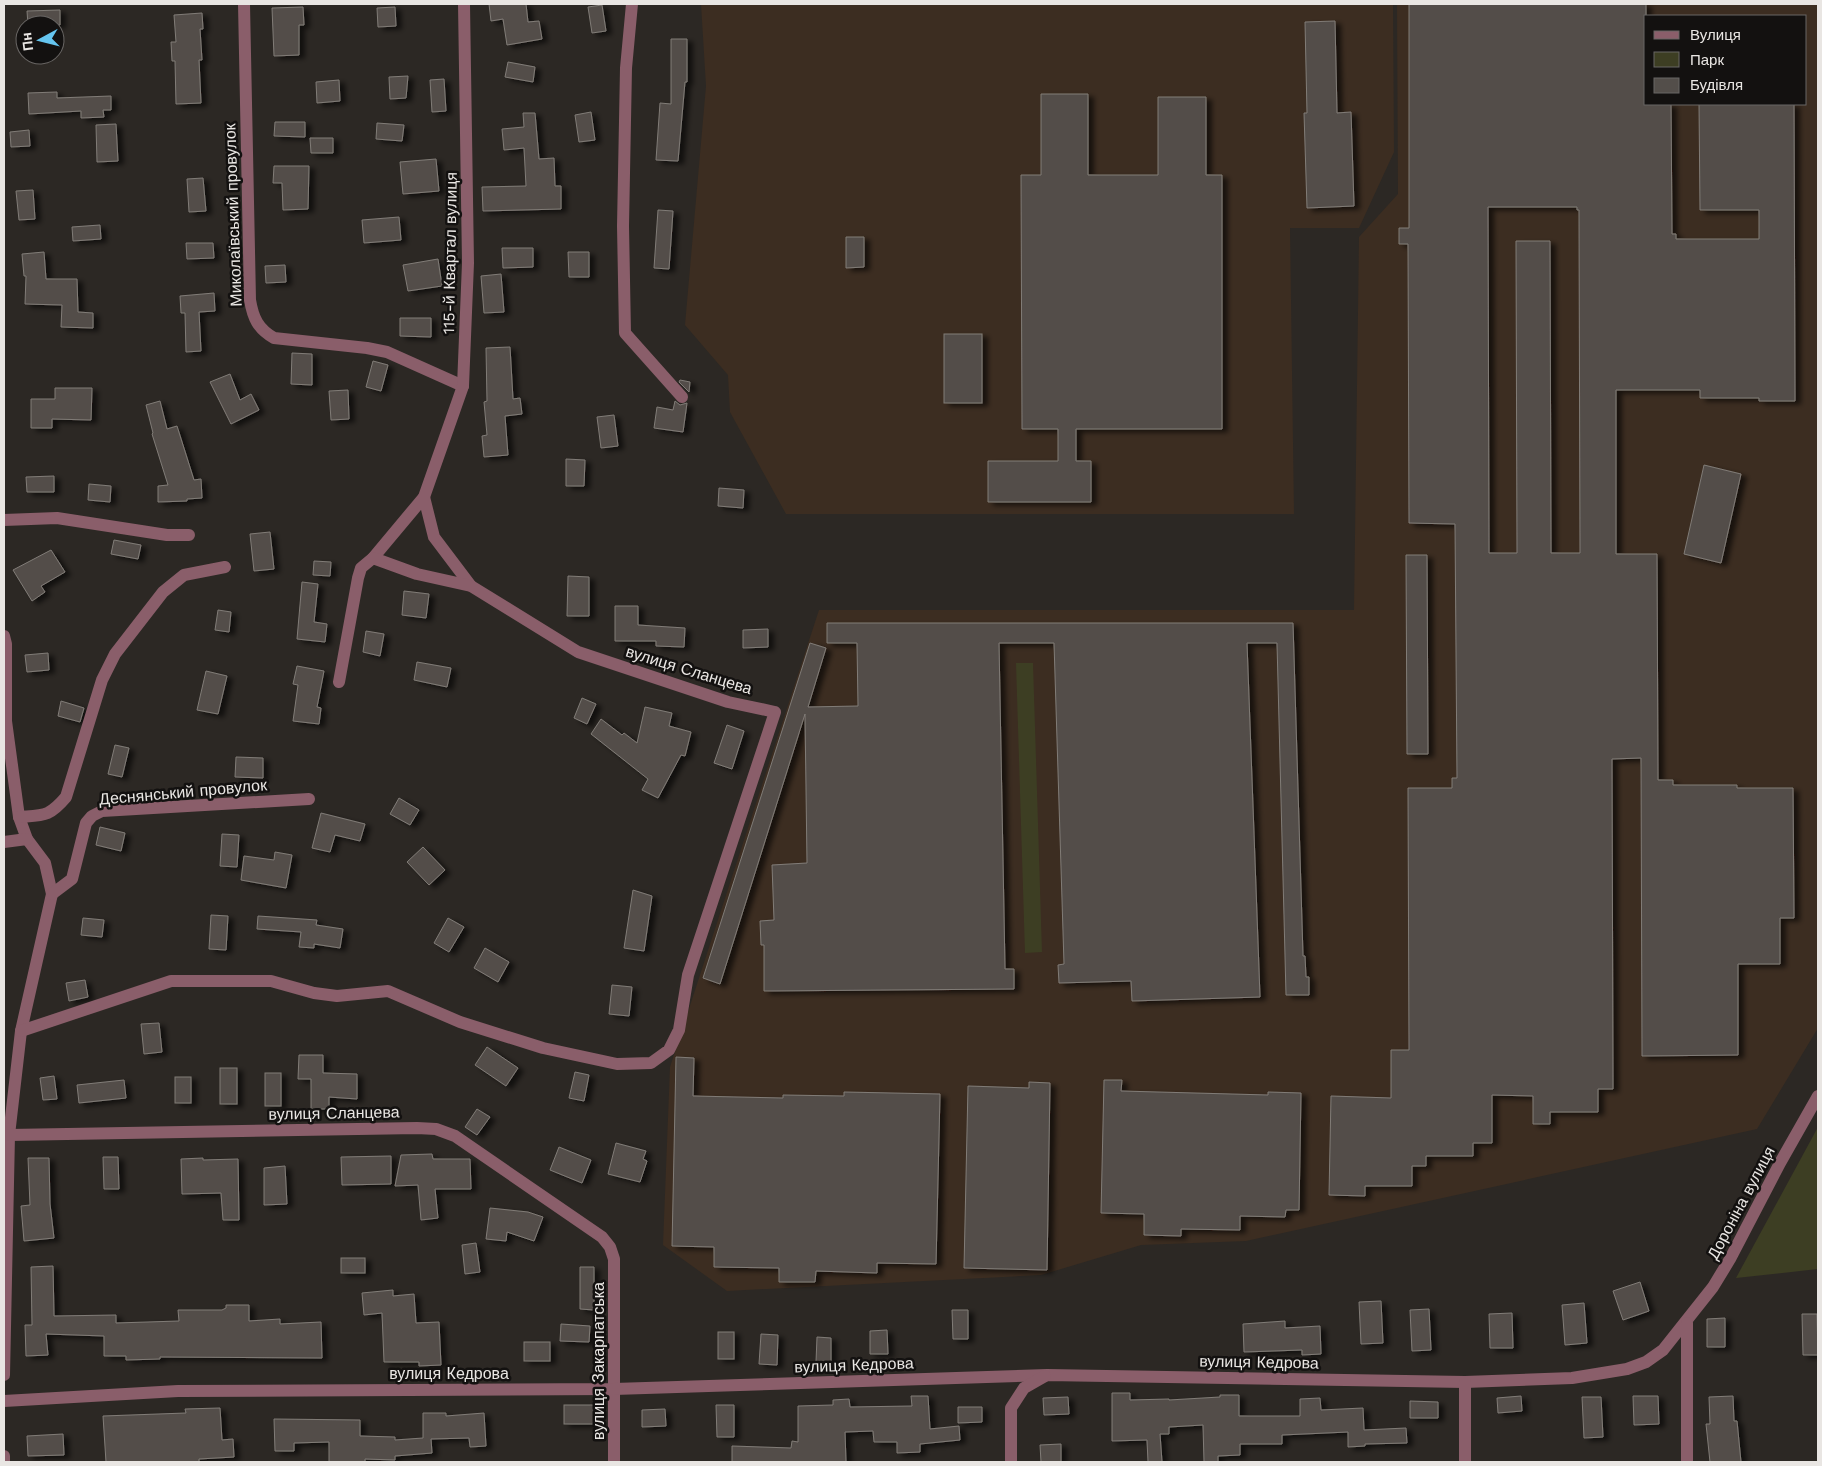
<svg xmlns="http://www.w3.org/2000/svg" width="1822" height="1466" font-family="'Work Sans',sans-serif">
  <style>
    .industrial { fill: #3c2d21; fill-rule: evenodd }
    .green { fill: #3d3e23 }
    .building { fill: #534e4a; stroke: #817c77; fill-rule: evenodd; filter: url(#shadow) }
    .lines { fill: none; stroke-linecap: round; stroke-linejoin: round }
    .minor { stroke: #8a5e6a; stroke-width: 12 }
    .labels { text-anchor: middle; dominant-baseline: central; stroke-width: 5; stroke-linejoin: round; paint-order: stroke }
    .street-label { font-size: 16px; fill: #e9e6e3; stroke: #131110 }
  </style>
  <defs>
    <filter id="shadow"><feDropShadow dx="5.5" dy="3" stdDeviation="2.5" flood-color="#0009"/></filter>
  </defs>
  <rect width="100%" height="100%" fill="#2c2824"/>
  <!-- industrial -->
  <g class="industrial">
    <path d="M701 4H1393L1394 152 1359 228H1290L1294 514H786L730 412 728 375 685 325 706 86Z"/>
    <path d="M1397 4H1818V1028L1757 1129 1246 1241 1141 1245 1041 1275 727 1291 663 1245 670 1067 819 610H1354L1359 237 1398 194ZM1646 16H1806V104H1646Z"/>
  </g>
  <!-- green -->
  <g class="green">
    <path d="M1016 663H1033L1042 952 1025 953Z"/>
    <path d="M1818 1127V1269L1736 1278Z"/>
  </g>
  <!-- building -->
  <g class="building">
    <path d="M489 4H526L528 22 539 21 542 39 507 45 503 19 491 21Z"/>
    <path d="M1409 4H1646V104H1671L1672 234H1676V239H1759V210H1700L1699 104H1794L1795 401H1759V398H1700V390H1616V554H1657L1658 780H1673V785H1737V788H1793L1794 918H1780V964H1738V1055L1642 1056 1641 758 1612 759 1613 1089H1598V1112H1550V1124H1533V1096L1492 1095V1143H1473V1156H1426V1166H1412V1186H1365V1196L1329 1195 1331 1096 1391 1098V1050H1409L1408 788H1452V778H1457L1455 524 1409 523 1408 244H1399V228H1409ZM1488 207H1577V210H1579L1580 553H1551L1550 241H1516L1517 553H1489Z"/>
    <path d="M602 5 606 31 592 33 588 7Z"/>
    <path d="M303 7 304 25H299V55L274 56 272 8Z"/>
    <path d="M395 7 396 26 378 27 377 8Z"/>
    <path d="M60 10V25H28L27 11Z"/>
    <path d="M202 13 203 29H200L202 60H199L201 103 176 104 175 61H172L171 42H176L174 15Z"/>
    <path d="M1335 21 1337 113 1351 112 1354 206 1307 208 1304 113H1307L1305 22Z"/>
    <path d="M671 39H687V82H685L678 161 656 160 660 103 671 104Z"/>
    <path d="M508 62 535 67 533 82 505 77Z"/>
    <path d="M408 76 406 98 390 99 389 77Z"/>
    <path d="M444 79 446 111 432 112 430 80Z"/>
    <path d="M339 80 340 101 317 103 316 82Z"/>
    <path d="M57 92V98L111 96V110H103L104 117 81 118V111L29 114 28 93Z"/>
    <path d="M1041 94H1088V175H1158V97H1206V175H1222V429H1076V461H1091V502H988V461H1058V429H1022L1021 175H1041Z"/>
    <path d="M591 112 595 140 579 142 575 115Z"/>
    <path d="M523 113H535L539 159 554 158 555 186H561V209L483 211 482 187 526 186 524 148 504 150 502 129 524 127Z"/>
    <path d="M275 122H305V137L274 136Z"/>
    <path d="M377 123 404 125 402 141 376 139Z"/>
    <path d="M116 124 118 161 97 162 96 125Z"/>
    <path d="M29 130 30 146 11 147 10 132Z"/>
    <path d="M310 138H333V153H311Z"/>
    <path d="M436 159 439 191 403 194 400 162Z"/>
    <path d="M274 166H309L308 209 283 210 282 183H273Z"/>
    <path d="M203 178 206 211 189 212 187 179Z"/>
    <path d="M33 190 35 219 19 220 16 191Z"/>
    <path d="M658 210 673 211 669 269 654 268Z"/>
    <path d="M399 217 401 240 364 243 362 220Z"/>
    <path d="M100 225 101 239 73 241 72 227Z"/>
    <path d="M846 237H864V267L846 268Z"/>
    <path d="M186 243H213L214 258 187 259Z"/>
    <path d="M502 248H533V267L503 268Z"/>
    <path d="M44 252 46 279H77L78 312 93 313V328L61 327 62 305 25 304 26 276H24L22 254Z"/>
    <path d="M568 252H589V277H569Z"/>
    <path d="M438 259 442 286 408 291 403 265Z"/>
    <path d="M285 265 286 282 266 283 265 266Z"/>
    <path d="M501 274 504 312 484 313 481 276Z"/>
    <path d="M214 293 215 311 199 312 201 351 186 352 185 313H181L180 296Z"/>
    <path d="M400 318H431V337L400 336Z"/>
    <rect x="944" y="334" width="38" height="69"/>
    <path d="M510 347 513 399 520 398 522 414 505 416 508 455 484 457 482 436 487 435 484 402 487 401 486 348Z"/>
    <path d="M292 353 312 354V385L291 384Z"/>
    <path d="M373 361 388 365 381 391 366 387Z"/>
    <path d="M230 374 240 400 251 394 259 410 231 424 210 382Z"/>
    <path d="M680 380 690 382 689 392 679 382Z"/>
    <path d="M55 388H92L91 420 52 419V428H31V399H55Z"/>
    <path d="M348 390 349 419 331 420 329 391Z"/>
    <path d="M160 401 167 429 177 426 194 480 201 479 202 498 187 499V501L158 502V486L168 485 152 434 153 433 146 405Z"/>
    <path d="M675 401 680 405 687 403 683 432 654 428 657 407 673 410Z"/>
    <path d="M614 415 618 446 601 448 597 417Z"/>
    <path d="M566 459 585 460 584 486H566Z"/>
    <path d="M1704 465 1741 474 1721 563 1684 554Z"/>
    <path d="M54 476V492H27L26 477Z"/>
    <path d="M89 484 111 486 110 502 88 500Z"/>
    <path d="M719 488 744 490 743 508 718 506Z"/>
    <path d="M270 532 274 569 254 571 250 534Z"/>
    <path d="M114 540 141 545 138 559 111 554Z"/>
    <path d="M51 550 65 572 41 586 45 592 32 601 13 570Z"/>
    <path d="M1406 555H1427L1428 754H1407Z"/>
    <path d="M314 561 331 562 330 576 313 575Z"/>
    <path d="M568 576 589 577V616H567Z"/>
    <path d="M302 582 318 584 314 622 327 624 325 642 297 639Z"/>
    <path d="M404 591 429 594 426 618 402 615Z"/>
    <path d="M615 606H638V625L685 628 684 647 656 646V641H615Z"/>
    <path d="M218 610 231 612 229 632 215 630Z"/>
    <path d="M827 623H1293L1303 956H1305L1306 977H1309V995H1286L1277 643H1247L1260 997 1132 1001 1131 981 1059 983 1058 965 1064 964 1054 643H999L1005 969H1014V989L764 991V945H761L760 921 774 920 772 865 807 863 805 714 720 984 703 978 810 643 826 648 808 707 858 706 857 643H827Z"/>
    <path d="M768 629V647L743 648V630Z"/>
    <path d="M366 631 384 634 380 656 363 652Z"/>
    <path d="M48 653 49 670 27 672 25 655Z"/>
    <path d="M417 662 451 668 447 687 414 680Z"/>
    <path d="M297 666 324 671 317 707 321 708 319 724 293 721 298 685 293 684Z"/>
    <path d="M206 671 227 676 218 714 197 710Z"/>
    <path d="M582 698 596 704 587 724 574 718Z"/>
    <path d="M61 701 84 708 80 722 58 716Z"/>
    <path d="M645 707 672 713 669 726 691 732 685 756 681 755 658 798 642 790 648 779 591 734 601 719 622 735 624 733 637 743Z"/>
    <path d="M727 725 744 731 732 769 714 763Z"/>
    <path d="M115 745 129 748 122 777 108 774Z"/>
    <path d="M236 757 263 758V778L235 777Z"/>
    <path d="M399 798 419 810 410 825 390 814Z"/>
    <path d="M321 813 365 824 360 841 335 835 330 852 312 848Z"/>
    <path d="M100 827 125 833 121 851 96 845Z"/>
    <path d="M222 834 239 835 237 867 220 866Z"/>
    <path d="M423 847 445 870 429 885 407 862Z"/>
    <path d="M275 852 292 855 286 888 241 880 244 856 274 860Z"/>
    <path d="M633 890 652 896 644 951 624 948Z"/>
    <path d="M211 915 228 916 226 950 209 949Z"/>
    <path d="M258 916 317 920 316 925 343 929 340 948 314 944V948L299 947 301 932 257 929Z"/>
    <path d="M83 918 104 920 102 937 81 935Z"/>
    <path d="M448 918 464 927 449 952 434 943Z"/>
    <path d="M485 948 509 962 498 982 474 968Z"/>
    <path d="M85 980 88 997 69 1001 66 983Z"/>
    <path d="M612 985 632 987 629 1016 609 1014Z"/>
    <path d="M159 1023 162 1052 144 1054 141 1024Z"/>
    <path d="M487 1047 518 1068 506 1086 475 1065Z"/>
    <path d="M299 1055H323V1073L357 1074V1099L329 1097V1109H311V1079H298Z"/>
    <path d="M676 1057 694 1058 693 1096 783 1098V1095L844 1096V1092L940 1094 936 1264 877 1263V1273L816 1271 815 1282H779V1268L714 1267V1247L672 1246Z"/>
    <rect x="220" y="1068" width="17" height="36"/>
    <path d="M575 1072 589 1075 584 1101 569 1098Z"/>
    <rect x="265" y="1073" width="16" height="33"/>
    <path d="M54 1076 57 1099 43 1100 40 1078Z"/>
    <rect x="175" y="1077" width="16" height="26"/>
    <path d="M124 1080 126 1098 79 1103 77 1085Z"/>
    <path d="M1104 1080H1122L1121 1091 1268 1095V1092L1301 1093 1299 1210H1286L1285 1217 1240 1216V1230L1181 1229V1236L1144 1235V1214L1101 1213Z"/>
    <path d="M1029 1082 1050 1083 1047 1270 964 1268 968 1086 1029 1088Z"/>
    <path d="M477 1109 490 1117 477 1135 465 1127Z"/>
    <path d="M616 1143 646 1151 643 1159 647 1161 640 1182 608 1174Z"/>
    <path d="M559 1147 591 1160 582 1183 550 1170Z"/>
    <path d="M432 1154 433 1159H470L471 1189H435L438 1218 421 1220 418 1185 395 1186 401 1155Z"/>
    <path d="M391 1156V1184L342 1185 341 1157Z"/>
    <path d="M103 1157H118L119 1189H104Z"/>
    <path d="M28 1158H49L50 1204 54 1238 24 1241 21 1206 30 1205Z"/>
    <path d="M203 1158V1160L238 1159 239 1220H223L221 1193 182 1194 181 1159Z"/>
    <path d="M285 1166 287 1204 264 1205V1168Z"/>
    <path d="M490 1208 528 1212 543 1217 534 1241 507 1232 506 1241 486 1239Z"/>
    <path d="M476 1243 480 1272 465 1274 462 1245Z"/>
    <rect x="341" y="1258" width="24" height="15"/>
    <path d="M53 1266 54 1316 116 1315V1323L179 1321 178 1310H222L226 1308V1305H249V1321L280 1319V1324L321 1322 322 1358 160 1357V1359L126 1360V1356H104V1336L46 1334 48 1355 26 1356 25 1325H32L31 1267Z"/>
    <path d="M580 1267H594V1310L580 1309Z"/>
    <path d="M1640 1282 1649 1311 1623 1320 1613 1291Z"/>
    <path d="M393 1290V1296L414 1294 416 1323 439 1322 441 1365 419 1366V1362H384L382 1313 364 1315 362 1293Z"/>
    <path d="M1381 1301 1383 1343 1361 1344 1359 1302Z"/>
    <path d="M1584 1303 1587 1343 1565 1345 1562 1305Z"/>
    <path d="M1429 1309 1431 1350 1412 1351 1410 1310Z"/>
    <path d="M952 1310H968V1339H953Z"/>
    <path d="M1512 1313 1513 1348H1490L1489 1314Z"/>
    <path d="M1802 1314H1817L1818 1355H1803Z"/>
    <path d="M1725 1318V1347H1707V1319Z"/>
    <path d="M1285 1321V1328L1320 1326 1321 1354 1302 1355V1350L1244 1352 1243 1324Z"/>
    <path d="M561 1324 590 1326 589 1342 560 1341Z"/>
    <path d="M887 1330 888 1354H870V1331Z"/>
    <rect x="718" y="1332" width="16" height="27"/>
    <path d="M761 1334 778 1335 777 1365 759 1364Z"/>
    <path d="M817 1337 831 1338V1363L816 1362Z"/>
    <rect x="524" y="1342" width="26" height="19"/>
    <path d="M1112 1393H1130V1400L1169 1399V1400L1220 1397V1395H1239V1416H1300V1399L1320 1398 1321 1410 1363 1408 1364 1430 1406 1428 1407 1443 1365 1444V1446L1348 1447V1432L1282 1435V1444H1240V1455L1218 1456V1462H1204L1203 1425 1169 1427V1434H1160L1162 1462H1148L1147 1440 1112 1441Z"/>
    <path d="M911 1396H928L930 1429 959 1426 960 1440 920 1444V1452L897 1453V1442H874L873 1431 845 1432 846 1462H732V1446L791 1448 792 1441 798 1442V1406L833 1405V1400L849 1399 850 1407 912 1406Z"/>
    <path d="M1521 1396 1522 1411 1498 1413 1497 1398Z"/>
    <path d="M1633 1396H1658L1659 1424 1634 1425Z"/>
    <path d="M1733 1396 1734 1421H1737L1741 1462H1710L1706 1424H1710L1709 1397Z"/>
    <path d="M1068 1397 1069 1414 1044 1415 1043 1398Z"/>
    <path d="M1582 1397H1601L1603 1437 1584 1438Z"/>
    <path d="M1410 1401 1438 1402V1418H1410Z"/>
    <rect x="564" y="1405" width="31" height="19"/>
    <path d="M716 1405H734V1437H717Z"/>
    <path d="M958 1407H982V1422L958 1423Z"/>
    <path d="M220 1408 222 1440 233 1439 234 1457 199 1459V1462H106L103 1416 186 1413 185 1409Z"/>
    <path d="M665 1409 666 1426 642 1427V1410Z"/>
    <path d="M423 1413H446V1416L484 1413 486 1446 470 1447 469 1438 431 1439 432 1453 395 1456V1460L365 1459V1462H329V1442L294 1443V1451H275L274 1419 360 1420V1436L395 1437V1440L423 1438Z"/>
    <path d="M63 1434 64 1455 28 1456 27 1436Z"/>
    <path d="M1061 1444V1462H1041L1040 1445Z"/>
  </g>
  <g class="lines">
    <!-- minor -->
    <g class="minor">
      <path d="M244 4 250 300C253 318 258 329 274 338L367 348 387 352 463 386"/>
      <path d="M632 4 626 68 623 226 625 333 682 397"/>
      <path d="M424 497 434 537 471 586"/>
      <path d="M4 520 57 518 167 535H189"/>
      <path d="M373 558 424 497 463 386 468 263 464 4"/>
      <path d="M4 636 6 644V721L19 817 27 839 45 863 52 894 21 1031 9 1135 4 1375"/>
      <path d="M19 817C44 815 49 817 66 797L102 680 115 654 163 592 184 575 225 567"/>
      <path d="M4 842 27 839"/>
      <path d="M52 894 72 879 86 823 92 816 102 811 309 799"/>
      <path d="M21 1031 171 981H271L314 993 337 996 388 991 460 1022 543 1048 617 1064 651 1063 669 1050 679 1030 688 975 775 712 728 702 578 652 471 586 417 574 373 558 361 568 358 578 339 682"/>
      <path d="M9 1135 417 1128 436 1129 455 1136 602 1237 610 1247 614 1259V1462"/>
      <path d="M4 1401 178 1391 614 1389 1047 1375 1465 1382 1572 1378 1627 1369 1646 1362 1663 1350 1713 1287 1730 1259 1780 1163 1818 1096"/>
      <path d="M4 1456V1462"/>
      <path d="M1011 1462V1408L1024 1388 1045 1376"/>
      <path d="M1465 1462V1382"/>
      <path d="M1687 1462V1323"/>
    </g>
  </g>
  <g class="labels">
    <!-- street labels -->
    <g class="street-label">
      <text transform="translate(233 215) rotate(-92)">Миколаївський провулок</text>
      <text transform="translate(450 253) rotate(-89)">115-й Квартал вулиця</text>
      <text transform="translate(689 670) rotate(17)">вулиця Сланцева</text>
      <text transform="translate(183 792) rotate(-5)">Деснянський провулок</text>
      <text transform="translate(334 1113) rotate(-1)">вулиця Сланцева</text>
      <text transform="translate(1741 1203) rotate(-62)">Дороніна вулиця</text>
      <text transform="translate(598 1361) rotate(-90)">вулиця Закарпатська</text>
      <text transform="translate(1259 1362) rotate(1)">вулиця Кедрова</text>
      <text transform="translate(854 1365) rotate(-2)">вулиця Кедрова</text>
      <text x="449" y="1373">вулиця Кедрова</text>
    </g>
  </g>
  <!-- border -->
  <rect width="1822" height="1466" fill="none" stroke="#e9e6e3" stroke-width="10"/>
  <!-- legend -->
  <rect x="1644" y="15" width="162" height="90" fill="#131110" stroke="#696664"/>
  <rect x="1654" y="31" width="25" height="8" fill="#8a5e6a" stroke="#696664"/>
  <text x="1690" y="40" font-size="15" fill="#e9e6e3">Вулиця</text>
  <rect x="1654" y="52" width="25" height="15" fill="#3d3e23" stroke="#696664"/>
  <text x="1690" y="65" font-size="15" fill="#e9e6e3">Парк</text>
  <rect x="1654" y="78" width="25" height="15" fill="#534e4a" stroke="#696664"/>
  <text x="1690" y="90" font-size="15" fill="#e9e6e3">Будівля</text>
  <!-- north arrow -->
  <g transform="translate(40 40) rotate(263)"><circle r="24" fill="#131110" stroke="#696664"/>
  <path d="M0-4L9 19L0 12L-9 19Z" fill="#65c5ef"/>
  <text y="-8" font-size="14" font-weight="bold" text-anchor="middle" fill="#e9e6e3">Пн</text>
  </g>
</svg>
